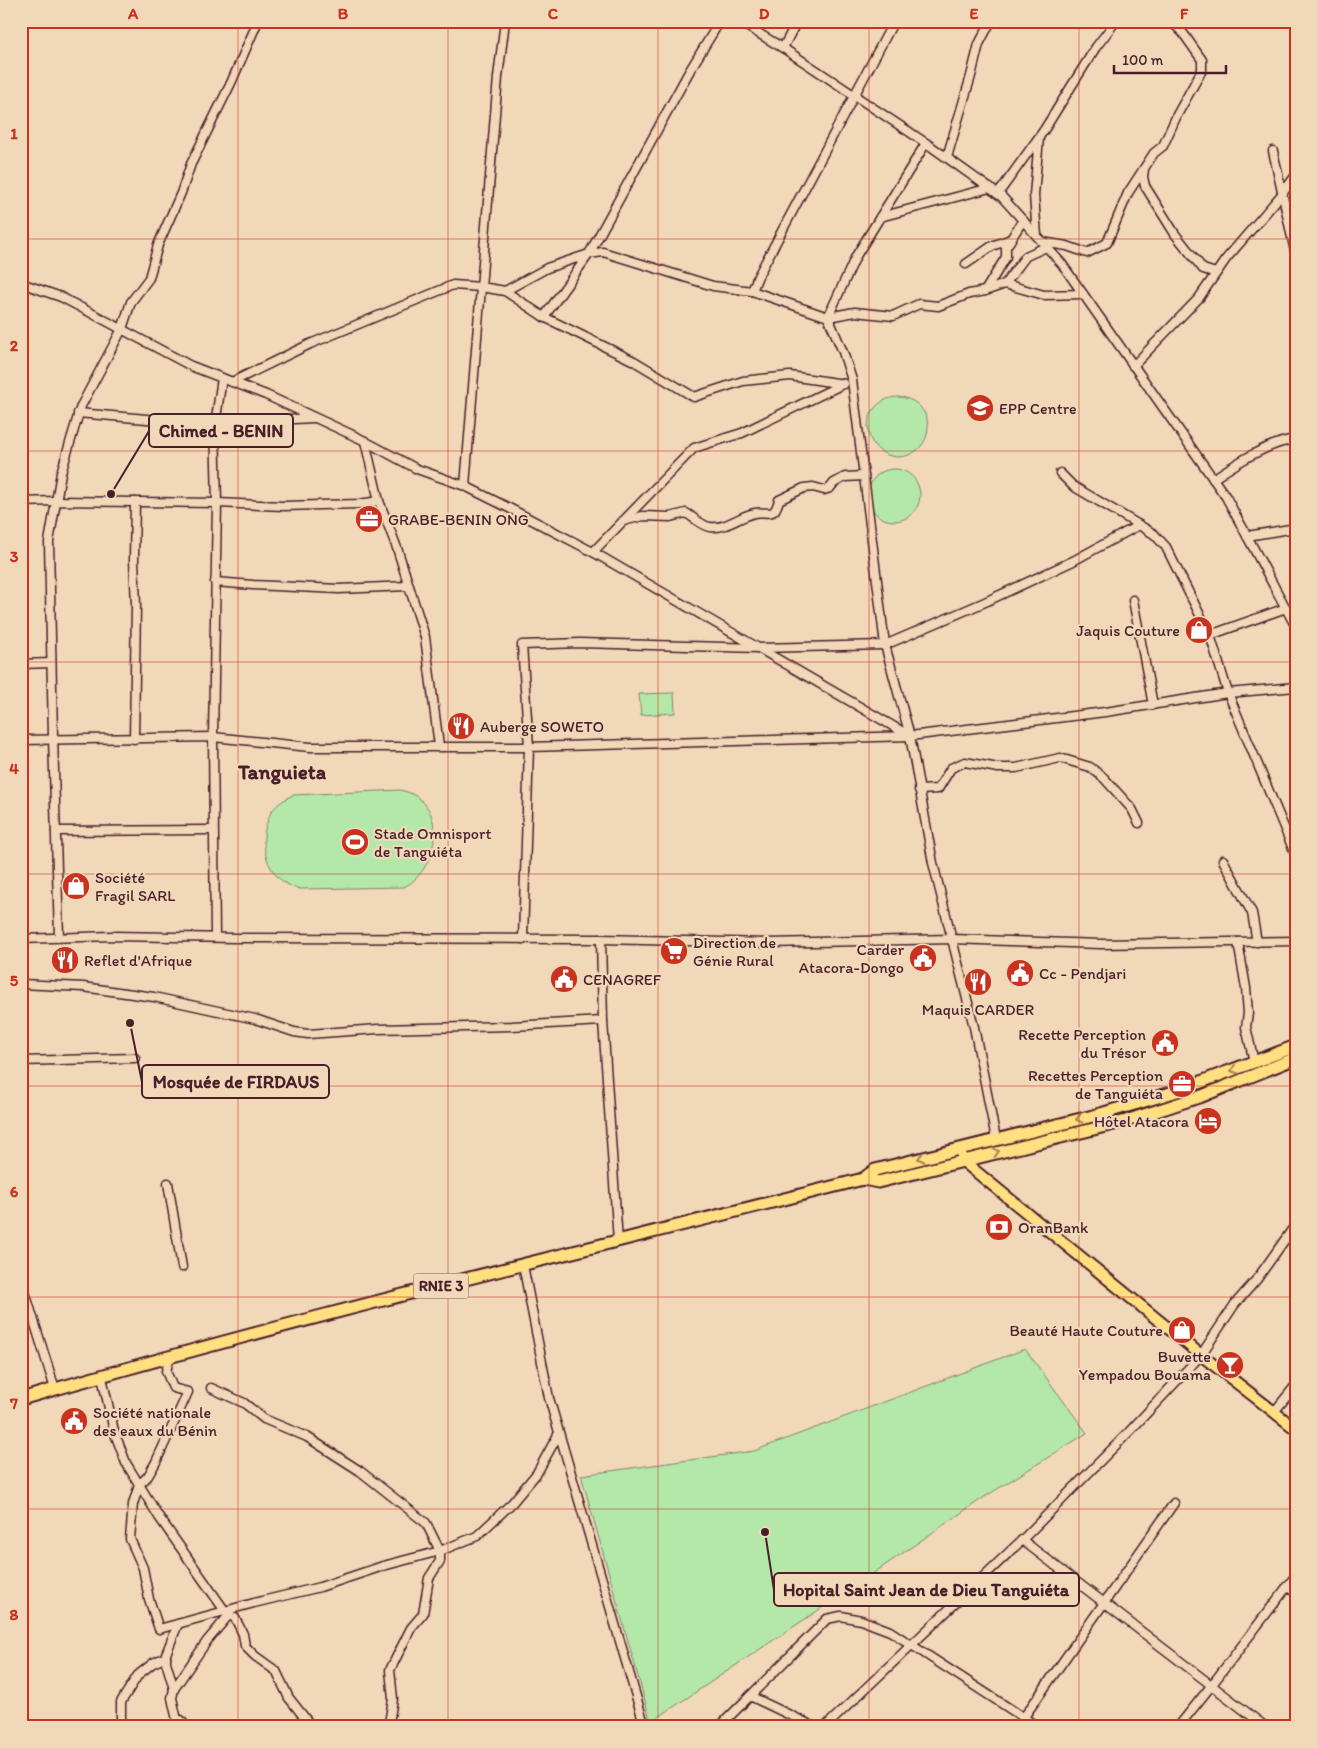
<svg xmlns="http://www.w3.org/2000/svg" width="1317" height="1748" font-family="Itim,sans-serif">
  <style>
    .green { fill: #b3e8a9; stroke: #7e846a }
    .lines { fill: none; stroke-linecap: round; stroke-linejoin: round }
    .minor-casing { stroke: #4a1f2b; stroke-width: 11 }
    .major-casing { stroke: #4a1f2b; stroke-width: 14 }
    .highway-casing { stroke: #4a1f2b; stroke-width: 15 }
    .minor { stroke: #f1d8b9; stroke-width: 8 }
    .major { stroke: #ffdf80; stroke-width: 10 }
    .highway { stroke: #ffdf80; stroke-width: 11 }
    .oneway { stroke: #a47f56 }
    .grid { fill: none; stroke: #c8321e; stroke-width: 1; stroke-opacity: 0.55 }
    .labels { text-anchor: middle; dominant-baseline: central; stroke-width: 4.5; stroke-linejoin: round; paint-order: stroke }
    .shield { fill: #f1d8b9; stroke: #7c5656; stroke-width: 1 }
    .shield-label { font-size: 15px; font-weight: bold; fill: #4a1f2b }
    .poi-label { font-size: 16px; fill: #4a1f2b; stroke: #f1d8b9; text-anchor: start }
    .district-label { font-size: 21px; font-weight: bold; fill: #4a1f2b; stroke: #f1d8b9 }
    .leader { fill: none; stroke: #4a1f2b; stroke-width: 2 }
    .callout-dot { fill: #4a1f2b; stroke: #f1d8b9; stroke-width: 2 }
    .callout { fill: #f1d8b9; stroke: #4a1f2b; stroke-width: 2 }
    .callout-label { font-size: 18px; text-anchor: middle; font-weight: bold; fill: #4a1f2b }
    .neatline { fill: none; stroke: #c8321e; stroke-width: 2 }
    .grid-label { font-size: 16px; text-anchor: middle; font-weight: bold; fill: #c8321e }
  </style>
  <rect width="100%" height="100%" fill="#f1d8b9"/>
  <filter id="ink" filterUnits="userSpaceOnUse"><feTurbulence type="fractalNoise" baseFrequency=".02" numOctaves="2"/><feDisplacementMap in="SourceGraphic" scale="10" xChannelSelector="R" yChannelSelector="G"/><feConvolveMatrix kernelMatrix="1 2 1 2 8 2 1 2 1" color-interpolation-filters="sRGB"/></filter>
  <g filter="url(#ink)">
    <!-- green -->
    <g class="green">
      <circle cx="898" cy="427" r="30"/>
      <circle cx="894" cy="495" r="26"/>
      <path d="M674 693 675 713 641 715 639 694Z"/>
      <path d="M400 790C449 799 441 868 404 887L300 889C273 884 260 855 265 829 267 824 268 816 272 811 277 804 285 799 293 795Z"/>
      <path d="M1025 1349 1087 1433 983 1498 862 1581 651 1722 581 1475 754 1451Z"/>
    </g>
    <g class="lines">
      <defs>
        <g id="minor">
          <path d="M738 21 783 48 929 145 1002 197 1062 264 1226 497 1296 627"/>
          <path d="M783 48 797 21"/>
          <path d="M1273 151 1296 256"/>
          <path d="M947 157 971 76 979 44 991 21"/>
          <path d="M1144 169 1143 177 1145 186 1175 234 1203 269 1216 273"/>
          <path d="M998 194 1044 130 1096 47 1116 21"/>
          <path d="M880 217 990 188"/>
          <path d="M1037 236 1034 195 1039 138"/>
          <path d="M1042 242 1067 246 1087 253 1107 243 1128 193 1154 153 1163 146 1177 115 1202 70V60L1183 33 1171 21"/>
          <path d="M966 264 992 246 1011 239"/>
          <path d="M21 283 61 297 191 366 266 395 359 438 417 469 465 486 509 508 593 552 910 736"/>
          <path d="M1005 284 1026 256 1046 247"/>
          <path d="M505 291 547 268 589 254 690 70 720 21"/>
          <path d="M752 291 758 276 894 21"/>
          <path d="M985 291 1006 257V247L1023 220"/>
          <path d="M544 317 589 254 603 252 713 286 752 291 828 317 843 352 852 380 885 645 910 736"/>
          <path d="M828 317 855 312 893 316 919 304 938 306 969 294 985 291 1005 284 1044 295 1083 294"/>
          <path d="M828 317 856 256 926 143"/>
          <path d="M1133 366 1199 298 1226 259 1282 194 1296 175"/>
          <path d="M232 382 310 344 453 285 481 287 505 291 544 317 634 361 694 397 743 381 790 376 844 384"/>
          <path d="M78 413 215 425 235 422 314 418"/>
          <path d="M365 441 379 501 397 548 425 637 439 746"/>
          <path d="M1060 473 1073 486 1139 525"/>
          <path d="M1213 479C1237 463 1267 443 1296 439"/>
          <path d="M465 486 498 77 505 21"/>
          <path d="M21 502 56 501 217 503 283 506 359 504 379 501"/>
          <path d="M623 521 643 516 670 517 686 513C693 517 702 526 710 527 727 529 739 516 755 513 761 511 770 515 774 511 777 508 778 503 779 500L804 488 813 487 824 490 830 488 834 483 845 477 864 476"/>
          <path d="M1247 536 1296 528"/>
          <path d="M593 552 694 448 742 433 843 384"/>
          <path d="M215 582 253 585 339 589 408 586"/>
          <path d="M1133 600 1153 705"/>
          <path d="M1210 635 1286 608"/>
          <path d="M21 664 51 663"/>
          <path d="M134 739 136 605 134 560 135 502"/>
          <path d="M21 740 213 737 310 747H529L910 736"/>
          <path d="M919 790 938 789 951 768 965 762 998 768H1016L1060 758 1090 767 1104 778 1132 809 1139 823"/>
          <path d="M56 831 213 830"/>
          <path d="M1223 860 1252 913 1257 942"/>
          <path d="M59 937 53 737 49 542 61 473 81 406 122 329 131 302 149 278 158 245 181 193 191 164 231 83 258 21"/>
          <path d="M215 937 213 737 217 503 215 425 222 378"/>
          <path d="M21 939 112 936 236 938 601 939 768 943 952 939 1100 944 1296 941"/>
          <path d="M523 939 529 747 522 645 580 643 759 648 885 645 985 602 1073 561 1139 525 1154 534 1166 547 1210 635 1228 693 1296 856"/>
          <path d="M601 939 603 1021 618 1242"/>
          <path d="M1238 942 1246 988 1248 1013 1246 1027 1254 1062"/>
          <path d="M21 984 83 987 154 997 255 1019 294 1032 308 1034 378 1029 512 1026 603 1021"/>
          <path d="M21 1061 135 1058"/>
          <path d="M996 1139 974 1027 933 863 910 736 1105 712 1228 693 1296 687"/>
          <path d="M168 1183 182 1267"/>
          <path d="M523 1265 549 1398 645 1727"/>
          <path d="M21 1279 55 1389"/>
          <path d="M170 1357 166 1371 173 1388 188 1392 156 1462 148 1476 139 1485 133 1504 130 1539 143 1568 149 1599 159 1629 254 1603 320 1587 383 1566 440 1551 477 1536 512 1503 537 1473 559 1433"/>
          <path d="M102 1377 114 1431 126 1463 159 1517 225 1611"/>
          <path d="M211 1388 244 1403 264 1419 307 1437 360 1471 426 1523 440 1551V1561L429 1578 423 1614 411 1628 390 1670 393 1699 389 1723"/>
          <path d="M1274 1412 1296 1385"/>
          <path d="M1022 1540 1266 1727"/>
          <path d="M1287 1586 1296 1593"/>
          <path d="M229 1615 235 1618 243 1634 245 1646 255 1656 276 1671 289 1698 312 1727"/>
          <path d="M174 1689 166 1662V1654L178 1624"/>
          <path d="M750 1696 827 1619 841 1616 861 1620 890 1631 1038 1727"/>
          <path d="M177 1720H181L186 1727"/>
          <path d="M121 1727V1702L138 1675 153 1663 166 1657"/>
          <path d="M174 1727 177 1720 172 1698 174 1689 207 1641 229 1615 230 1611"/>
          <path d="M719 1727 750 1696 815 1727"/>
          <path d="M825 1727 1022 1540 1128 1433 1201 1355 1235 1304 1257 1279 1296 1224"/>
          <path d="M1017 1727 1174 1503"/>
          <path d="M1178 1727 1211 1686 1296 1575"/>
        </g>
        <path id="major" d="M962 1157 963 1161 1201 1355 1296 1429"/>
        <g id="highway">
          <path d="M863 1179 875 1170 1097 1115 1138 1103 1177 1091 1296 1046"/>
          <path d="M21 1399C299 1317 582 1251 863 1179L878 1182 1126 1121 1202 1096 1296 1058"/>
        </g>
      </defs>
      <!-- minor casing -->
      <use href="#minor" class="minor-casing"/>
      <!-- major casing -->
      <use href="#major" class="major-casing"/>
      <!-- highway casing -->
      <use href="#highway" class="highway-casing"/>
      <!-- minor -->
      <use href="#minor" class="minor"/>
      <!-- major -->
      <use href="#major" class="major"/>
      <!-- highway -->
      <use href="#highway" class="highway"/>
    </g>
    <!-- one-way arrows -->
    <defs><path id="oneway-chevron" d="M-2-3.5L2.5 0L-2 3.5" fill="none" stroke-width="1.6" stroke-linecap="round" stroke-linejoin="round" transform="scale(1.25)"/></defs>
    <g class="oneway">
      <use href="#oneway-chevron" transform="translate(1234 1070) rotate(160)"/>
      <use href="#oneway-chevron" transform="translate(1079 1119) rotate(167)"/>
      <use href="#oneway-chevron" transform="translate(996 1152) rotate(-14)"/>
      <use href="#oneway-chevron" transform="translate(921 1158) rotate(166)"/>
    </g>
  </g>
  <!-- grid -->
  <path class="grid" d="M238 21V1727M448 21V1727M658 21V1727M869 21V1727M1079 21V1727M21 239H1296M21 451H1296M21 662H1296M21 874H1296M21 1086H1296M21 1297H1296M21 1509H1296"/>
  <!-- icons -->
  <defs>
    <symbol id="school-disc" viewBox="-11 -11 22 22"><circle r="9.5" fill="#c8321e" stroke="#f1d8b9"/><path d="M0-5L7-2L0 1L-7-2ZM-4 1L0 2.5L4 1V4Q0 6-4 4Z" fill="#fff"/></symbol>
    <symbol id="office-disc" viewBox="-11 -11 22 22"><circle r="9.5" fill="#c8321e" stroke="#f1d8b9"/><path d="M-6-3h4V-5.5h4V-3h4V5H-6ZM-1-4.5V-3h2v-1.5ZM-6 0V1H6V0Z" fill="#fff"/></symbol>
    <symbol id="shop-disc" viewBox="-11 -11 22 22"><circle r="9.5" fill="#c8321e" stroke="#f1d8b9"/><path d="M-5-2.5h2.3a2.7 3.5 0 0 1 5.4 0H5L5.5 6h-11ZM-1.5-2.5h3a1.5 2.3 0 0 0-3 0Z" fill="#fff"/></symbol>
    <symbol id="restaurant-disc" viewBox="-11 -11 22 22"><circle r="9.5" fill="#c8321e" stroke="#f1d8b9"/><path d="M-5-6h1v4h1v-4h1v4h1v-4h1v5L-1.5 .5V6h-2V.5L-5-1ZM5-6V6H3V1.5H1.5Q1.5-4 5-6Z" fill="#fff"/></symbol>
    <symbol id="stadium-disc" viewBox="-11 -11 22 22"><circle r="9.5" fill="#c8321e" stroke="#f1d8b9"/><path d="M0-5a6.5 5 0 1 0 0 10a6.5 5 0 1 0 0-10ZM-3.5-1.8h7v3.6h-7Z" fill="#fff"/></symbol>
    <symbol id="supermarket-disc" viewBox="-11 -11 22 22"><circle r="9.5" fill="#c8321e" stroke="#f1d8b9"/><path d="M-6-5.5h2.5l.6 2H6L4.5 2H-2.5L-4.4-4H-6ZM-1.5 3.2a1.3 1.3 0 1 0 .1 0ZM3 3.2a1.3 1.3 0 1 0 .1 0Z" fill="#fff"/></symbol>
    <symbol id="civic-disc" viewBox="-11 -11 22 22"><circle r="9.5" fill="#c8321e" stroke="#f1d8b9"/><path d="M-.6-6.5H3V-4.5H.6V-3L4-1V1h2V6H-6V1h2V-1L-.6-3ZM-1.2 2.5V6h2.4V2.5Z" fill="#fff"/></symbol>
    <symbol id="hotel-disc" viewBox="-11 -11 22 22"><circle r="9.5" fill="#c8321e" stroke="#f1d8b9"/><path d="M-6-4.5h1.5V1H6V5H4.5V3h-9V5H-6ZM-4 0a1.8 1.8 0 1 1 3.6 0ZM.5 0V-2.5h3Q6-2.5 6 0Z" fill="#fff"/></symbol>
    <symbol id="bank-disc" viewBox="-11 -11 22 22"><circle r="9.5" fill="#c8321e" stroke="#f1d8b9"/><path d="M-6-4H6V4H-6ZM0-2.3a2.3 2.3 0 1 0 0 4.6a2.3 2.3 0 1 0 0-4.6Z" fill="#fff"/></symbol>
    <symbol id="bar-disc" viewBox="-11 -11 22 22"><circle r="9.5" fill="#c8321e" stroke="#f1d8b9"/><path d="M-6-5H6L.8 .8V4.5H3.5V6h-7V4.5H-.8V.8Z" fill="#fff"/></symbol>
  </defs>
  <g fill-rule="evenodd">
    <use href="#school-disc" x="964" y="392" width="32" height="32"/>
    <use href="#office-disc" x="353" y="503" width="32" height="32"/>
    <use href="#shop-disc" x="1183" y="614" width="32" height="32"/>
    <use href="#restaurant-disc" x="445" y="710" width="32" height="32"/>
    <use href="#stadium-disc" x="339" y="826" width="32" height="32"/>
    <use href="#shop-disc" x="60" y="870" width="32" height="32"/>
    <use href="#supermarket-disc" x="658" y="935" width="32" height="32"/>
    <use href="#civic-disc" x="907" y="942" width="32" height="32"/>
    <use href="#restaurant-disc" x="49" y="944" width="32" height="32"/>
    <use href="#civic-disc" x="1004" y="957" width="32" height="32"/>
    <use href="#civic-disc" x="548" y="963" width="32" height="32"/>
    <use href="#restaurant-disc" x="962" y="966" width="32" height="32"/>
    <use href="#civic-disc" x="1149" y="1027" width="32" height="32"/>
    <use href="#office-disc" x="1166" y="1068" width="32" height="32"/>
    <use href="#hotel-disc" x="1192" y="1105" width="32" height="32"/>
    <use href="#bank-disc" x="983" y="1211" width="32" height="32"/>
    <use href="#shop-disc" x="1166" y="1314" width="32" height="32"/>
    <use href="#bar-disc" x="1214" y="1349" width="32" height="32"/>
    <use href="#civic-disc" x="58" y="1405" width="32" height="32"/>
  </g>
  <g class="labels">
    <!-- shield labels -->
    <rect class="shield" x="413.5" y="1273.5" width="55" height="25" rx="4"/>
    <g class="shield-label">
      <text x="441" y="1286">RNIE 3</text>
    </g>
    <!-- poi labels -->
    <g class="poi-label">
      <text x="999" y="408">EPP Centre</text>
      <text x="388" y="519">GRABE-BENIN ONG</text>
      <text x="1180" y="630" text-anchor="end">Jaquis Couture</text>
      <text x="480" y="726">Auberge SOWETO</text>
      <text x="374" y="833">Stade Omnisport<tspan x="374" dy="18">de Tanguiéta</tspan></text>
      <text x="95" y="877">Société<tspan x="95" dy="18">Fragil SARL</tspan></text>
      <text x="693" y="942">Direction de<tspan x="693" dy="18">Génie Rural</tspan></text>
      <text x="904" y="949" text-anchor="end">Carder<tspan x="904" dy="18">Atacora-Dongo</tspan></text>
      <text x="84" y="960">Reflet d'Afrique</text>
      <text x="1039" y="973">Cc - Pendjari</text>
      <text x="583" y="979">CENAGREF</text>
      <text x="978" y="1009" text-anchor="middle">Maquis CARDER</text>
      <text x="1146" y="1034" text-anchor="end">Recette Perception<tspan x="1146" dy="18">du Trésor</tspan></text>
      <text x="1163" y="1075" text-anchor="end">Recettes Perception<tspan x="1163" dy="18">de Tanguiéta</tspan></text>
      <text x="1189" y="1121" text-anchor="end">Hôtel Atacora</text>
      <text x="1018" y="1227">OranBank</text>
      <text x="1163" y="1330" text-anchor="end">Beauté Haute Couture</text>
      <text x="1211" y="1356" text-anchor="end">Buvette<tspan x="1211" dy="18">Yempadou Bouama</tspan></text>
      <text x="93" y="1412">Société nationale<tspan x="93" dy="18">des eaux du Bénin</tspan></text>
    </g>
    <!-- district labels -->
    <g class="district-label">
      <text x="282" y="771">Tanguieta</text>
    </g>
  </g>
  <!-- callouts -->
  <path class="leader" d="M111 494L149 431M130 1023L142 1082M765 1532L774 1590"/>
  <g class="callout-dot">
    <circle cx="111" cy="494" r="5"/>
    <circle cx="130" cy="1023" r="5"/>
    <circle cx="765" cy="1532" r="5"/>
  </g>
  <g class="callout">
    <rect x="149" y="414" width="144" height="33" rx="5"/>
    <rect x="142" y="1065" width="187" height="33" rx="5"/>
    <rect x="774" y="1573" width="305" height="33" rx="5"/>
  </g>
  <g class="callout-label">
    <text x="221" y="437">Chimed - BENIN</text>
    <text x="236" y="1088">Mosquée de FIRDAUS</text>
    <text x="926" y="1596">Hopital Saint Jean de Dieu Tanguiéta</text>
  </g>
  <!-- margin -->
  <rect width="1317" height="1748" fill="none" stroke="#f1d8b9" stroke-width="55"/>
  <!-- scale -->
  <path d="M1114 65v8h112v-8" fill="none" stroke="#4a1f2b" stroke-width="2.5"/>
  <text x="1122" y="65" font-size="15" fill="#4a1f2b" stroke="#f1d8b9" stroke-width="4" paint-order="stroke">100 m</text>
  <rect x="28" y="28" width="1262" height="1692" class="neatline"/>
  <g class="grid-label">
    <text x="133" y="19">A</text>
    <text x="343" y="19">B</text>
    <text x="553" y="19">C</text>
    <text x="764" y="19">D</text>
    <text x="974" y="19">E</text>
    <text x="1184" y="19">F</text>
    <text x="14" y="139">1</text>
    <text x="14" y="351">2</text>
    <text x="14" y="562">3</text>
    <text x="14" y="774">4</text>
    <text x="14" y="986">5</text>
    <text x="14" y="1197">6</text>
    <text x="14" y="1409">7</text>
    <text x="14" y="1620">8</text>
  </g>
</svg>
